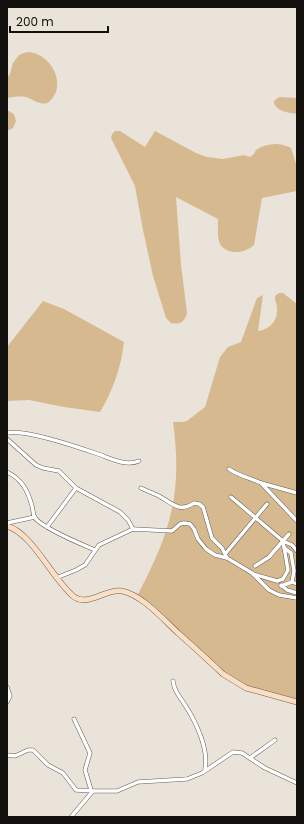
<svg xmlns="http://www.w3.org/2000/svg" width="304" height="824" font-family="Poppins,sans-serif">
  <style>
    .green { fill: #d7b990 }
    .lines { fill: none; stroke-linecap: round; stroke-linejoin: round }
    .street-casing { stroke: #645e56; stroke-width: 4.5 }
    .secondary-casing { stroke: #645e56; stroke-width: 6 }
    .street { stroke: #fff; stroke-width: 3.5 }
    .secondary { stroke: #fcdec4; stroke-width: 5 }
  </style>
  <rect width="100%" height="100%" fill="#eae3d9"/>
  <!-- green -->
  <g class="green">
    <path d="M27 52C46 52 62 74 56 92 54 95 52 100 49 102 42 107 33 99 26 97 19 96 13 97 7 98V78L10 74 13 63 19 55Z"/>
    <path d="M279 97 297 98V114C289 113 274 111 274 101Z"/>
    <path d="M7 110 14 114 16 121 13 128 7 131Z"/>
    <path d="M115 131H120L145 147 155 131 196 153 207 157 223 159 244 155 250 157 254 154 256 150C267 143 279 142 291 148L297 167V191L262 198 254 245C246 253 228 256 220 244 217 238 218 226 218 219L176 197 181 265 187 313C185 322 179 325 171 323L166 318 153 276 143 230 135 186 111 138 112 134Z"/>
    <path d="M279 293H283L297 304V703L252 690 231 680 137 596C170 534 183 493 173 422H182L187 421 205 407 220 357 228 347 241 342 257 298 263 295 258 331C270 329 278 321 277 308 277 305 275 301 275 298 275 295 276 295 279 293Z"/>
    <path d="M43 301 64 309 124 342C121 368 113 390 100 412L64 407 29 400 7 401V347Z"/>
  </g>
  <g class="lines">
    <defs>
      <g id="street">
        <path d="M7 433C25 429 78 447 98 454 110 458 126 467 139 461"/>
        <path d="M7 439 36 465 43 468 59 471 76 488 120 512 128 520 133 529"/>
        <path d="M229 469C239 476 250 478 261 483"/>
        <path d="M7 472C22 479 28 491 32 506 33 509 33 515 35 518 44 529 81 544 95 550"/>
        <path d="M141 488C147 491 153 493 159 496 172 503 179 513 194 503L199 504 203 507 212 538 222 548 227 558"/>
        <path d="M297 493 261 483 297 521"/>
        <path d="M231 497 283 541 292 545 297 551"/>
        <path d="M7 523 35 517"/>
        <path d="M47 527 76 488"/>
        <path d="M226 553 267 504"/>
        <path d="M255 566 269 557 289 534"/>
        <path d="M253 574 277 581 283 579 288 570 283 541"/>
        <path d="M56 578 76 570 85 565 99 545 133 529 172 531 180 524 184 523 190 524 194 529 198 539 206 549 215 555 227 558 252 573 269 590 279 595 297 598"/>
        <path d="M292 582 297 584"/>
        <path d="M281 585 287 590 297 593"/>
        <path d="M281 586 292 582 294 571 291 553 284 548"/>
        <path d="M173 681C175 693 179 695 185 705 196 722 209 749 205 769"/>
        <path d="M7 687 10 696 7 702"/>
        <path d="M74 719 90 753 85 770 91 790"/>
        <path d="M7 755 15 756 28 750H33L48 765 63 773 76 790 93 791"/>
        <path d="M250 758 275 740"/>
        <path d="M71 817 93 791H117L138 782 187 779 202 773 233 752 242 753 265 768 297 783"/>
      </g>
      <path id="secondary" d="M7 526C32 533 52 578 73 596 87 608 106 588 122 591 142 595 163 619 178 633 193 646 208 660 223 674L246 688 297 702"/>
    </defs>
    <!-- street casing -->
    <use href="#street" class="street-casing"/>
    <!-- secondary casing -->
    <use href="#secondary" class="secondary-casing"/>
    <!-- street -->
    <use href="#street" class="street"/>
    <!-- secondary -->
    <use href="#secondary" class="secondary"/>
  </g>
  <!-- border -->
  <rect width="304" height="824" fill="none" stroke="#12100c" stroke-width="16"/>
  <!-- scale -->
  <path d="M10 26v6h98v-6" fill="none" stroke="#12100c" stroke-width="2"/>
  <text x="16" y="26" font-size="12" fill="#12100c" stroke="#eae3d9" stroke-width="3" paint-order="stroke">200 m</text>
</svg>
